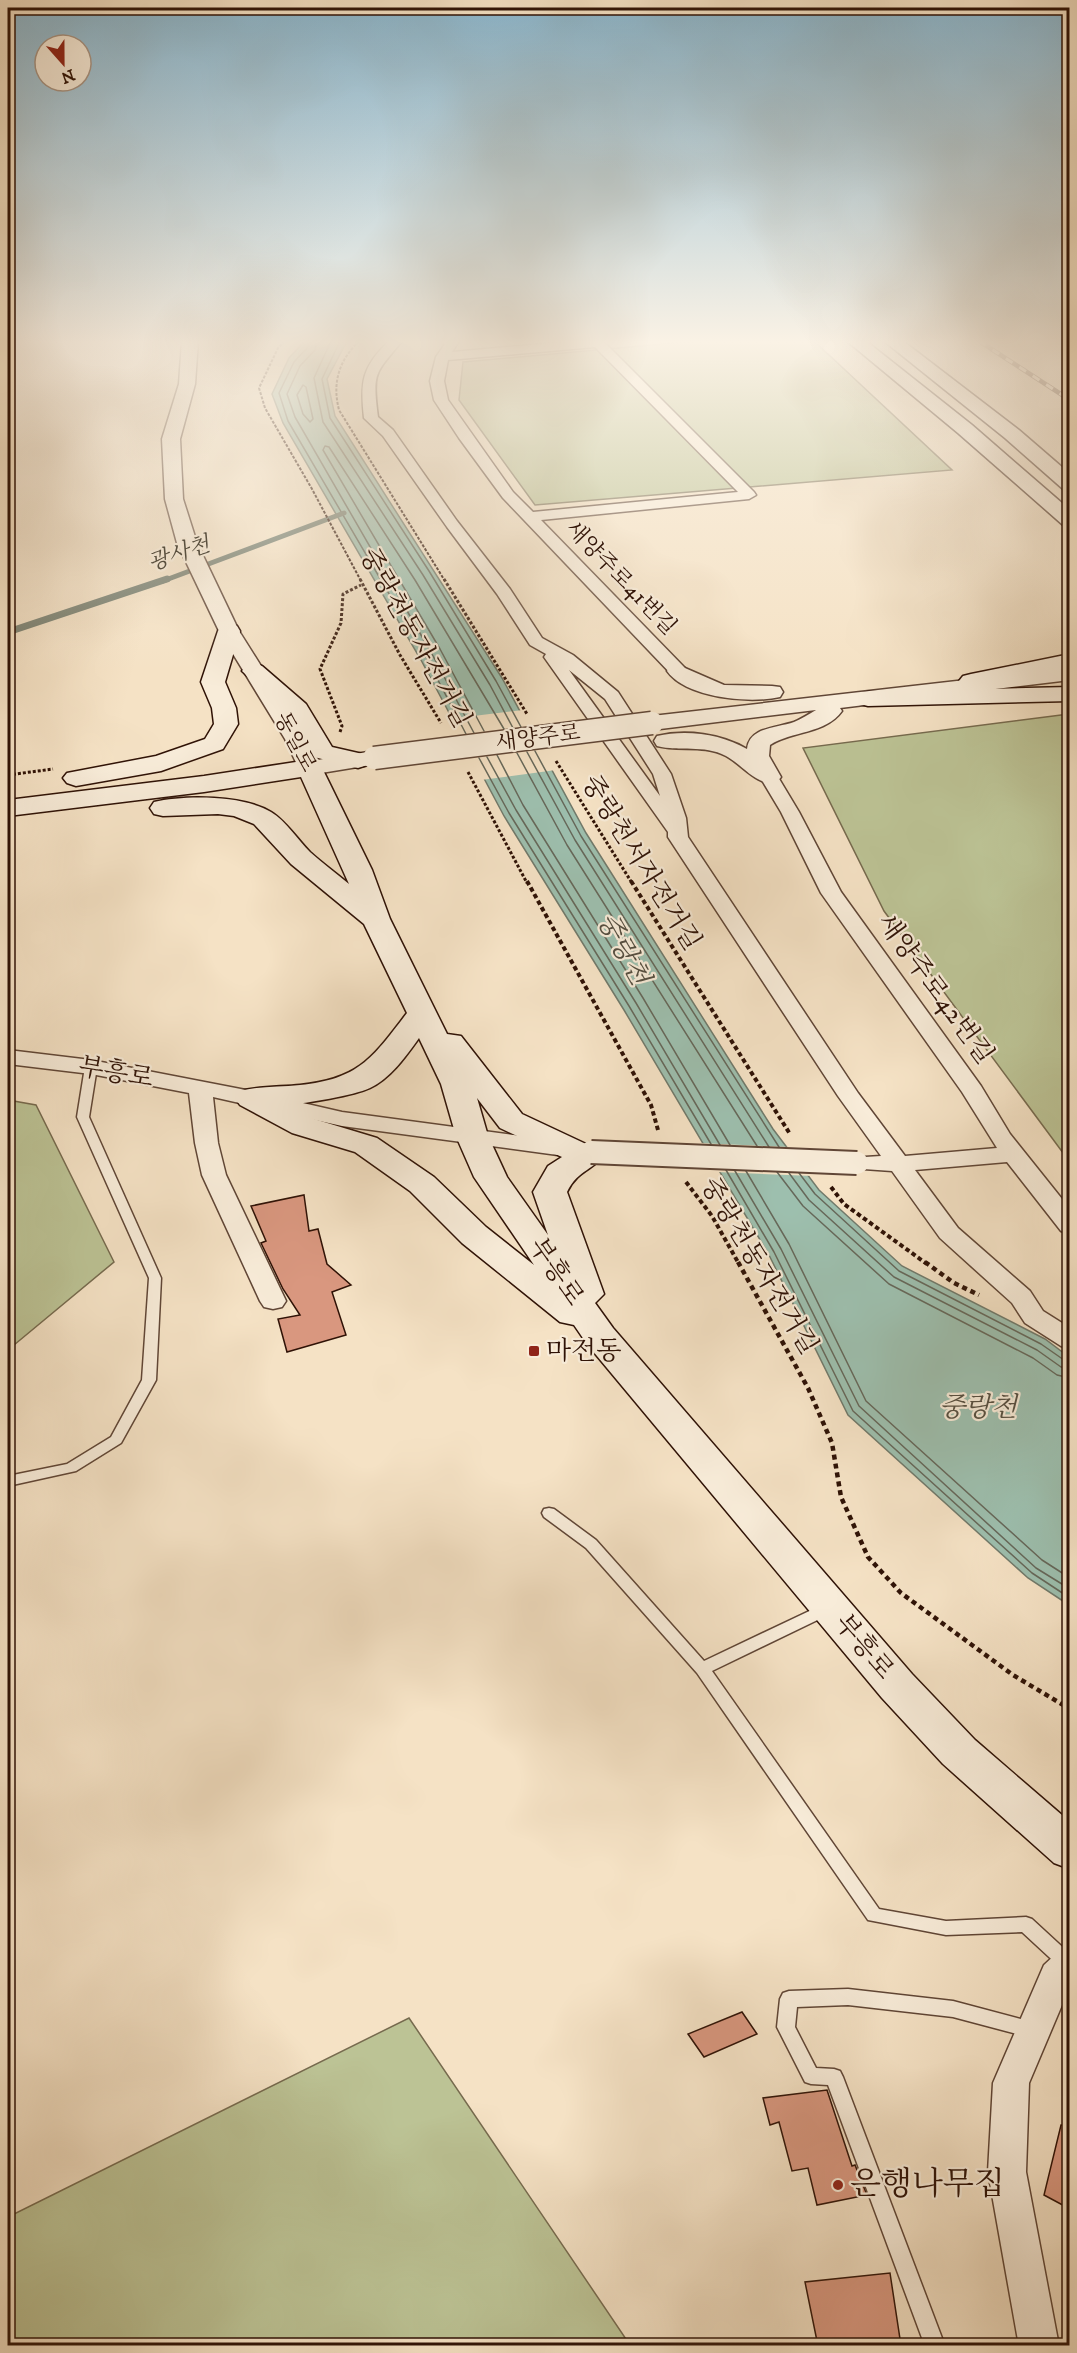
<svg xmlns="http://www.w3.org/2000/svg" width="1077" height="2353" font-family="'IM FELL DW Pica','Noto Serif KR',serif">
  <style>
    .green { fill: #bcc395; stroke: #766a4e; stroke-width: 1.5 }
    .water { fill: #9dbfae; stroke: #717a6b; stroke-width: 1.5 }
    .pier { fill: #f5e2c5 }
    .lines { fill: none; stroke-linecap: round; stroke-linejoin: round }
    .shore { stroke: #66685a; stroke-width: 1.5 }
    .stream-far1 { stroke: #717a6b; stroke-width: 5 }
    .stream { stroke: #717a6b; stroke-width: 7 }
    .building { fill: #d9977f; stroke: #2f1206; stroke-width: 1.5 }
    .service-casing { stroke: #604636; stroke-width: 3 }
    .minor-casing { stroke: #604636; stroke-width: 3 }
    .tertiary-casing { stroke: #604636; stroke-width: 3 }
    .secondary-casing { stroke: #2f1206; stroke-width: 3 }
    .path-far3 { stroke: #2f1206; stroke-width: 2; stroke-dasharray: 3 1.5; stroke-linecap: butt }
    .path-far2 { stroke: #2f1206; stroke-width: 3; stroke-dasharray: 3 2; stroke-linecap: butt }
    .path-far1 { stroke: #2f1206; stroke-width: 4; stroke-dasharray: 4.5 3; stroke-linecap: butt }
    .path { stroke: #2f1206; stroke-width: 4.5; stroke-dasharray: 5 4; stroke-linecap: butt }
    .service { fill: #f8ecd9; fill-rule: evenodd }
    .minor { fill: #f8ecd9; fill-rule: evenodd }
    .tertiary { fill: #f8ecd9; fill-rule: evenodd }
    .secondary { fill: #f8ecd9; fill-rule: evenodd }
    .rail-casing { stroke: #2f1206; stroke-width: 4.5 }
    .rail { stroke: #f8ecd9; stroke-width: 3; stroke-dasharray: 8; stroke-linecap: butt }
    .minor-bridge-casing { stroke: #604636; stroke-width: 26; stroke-linecap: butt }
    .tertiary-bridge-casing { stroke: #604636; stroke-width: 25; stroke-linecap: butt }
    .minor-bridge { stroke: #f8ecd9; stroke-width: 22 }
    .tertiary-bridge { stroke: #f8ecd9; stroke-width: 22 }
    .poi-dot { fill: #8f2418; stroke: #f8ecd9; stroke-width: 2 }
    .labels { text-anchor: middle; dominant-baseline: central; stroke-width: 4.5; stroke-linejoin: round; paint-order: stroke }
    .far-water-label { font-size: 22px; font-style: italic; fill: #564f41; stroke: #f8ecd9 }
    .far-street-label { font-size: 22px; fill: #2f1206; stroke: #f8ecd9 }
    .street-label { font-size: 26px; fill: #2f1206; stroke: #f8ecd9 }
    .poi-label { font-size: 26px; fill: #2f1206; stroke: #f8ecd9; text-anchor: start }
    .water-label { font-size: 27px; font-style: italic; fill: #564f41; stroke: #f8ecd9 }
    .near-poi-label { font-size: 32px; fill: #2f1206; stroke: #f8ecd9; text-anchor: start }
  </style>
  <rect width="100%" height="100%" fill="#f5e2c5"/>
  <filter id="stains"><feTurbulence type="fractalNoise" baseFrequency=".00333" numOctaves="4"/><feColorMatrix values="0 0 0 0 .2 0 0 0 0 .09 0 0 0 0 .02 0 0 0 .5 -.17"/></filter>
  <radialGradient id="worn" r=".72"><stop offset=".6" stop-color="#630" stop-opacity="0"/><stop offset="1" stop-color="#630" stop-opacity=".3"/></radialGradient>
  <!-- green -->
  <g class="green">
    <path d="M695 341H814L952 470 535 505 459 400 463 362Z"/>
    <path d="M1069 714H1070L1069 1161 884 911 803 748Z"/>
    <path d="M8 1100 36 1105 114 1262 8 1350Z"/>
    <path d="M409 2018 630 2345H8V2217Z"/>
  </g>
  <!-- water -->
  <path class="water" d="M305 341H349L345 345 327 379 335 416 502 678 586 833 773 1129 819 1190 902 1266 1045 1339 1069 1357V1605L1028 1578 848 1415 769 1255 624 1010 504 816 421 660 283 423 272 394 289 358Z"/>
  <!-- pier -->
  <g class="pier">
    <path d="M523 710 556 770 481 780 449 719Z"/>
    <path d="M699 1143 789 1147 812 1176 716 1172Z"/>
  </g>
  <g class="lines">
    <!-- shore -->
    <g class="shore">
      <path d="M309 341 308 347 294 362 279 393 288 421 426 657 466 734"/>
      <path d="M317 341 315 350 300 366 287 394 295 417 432 654 474 733"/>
      <path d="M331 341 314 378 323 422 423 575 490 685 513 728"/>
      <path d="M340 341 322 379 330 418 429 571 496 681 521 727"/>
      <path d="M303 385 306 387 313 419 310 422 303 414 297 395Z"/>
      <path d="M484 731 440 649 323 450 325 446 329 447 415 580 504 729"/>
      <path d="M535 751 581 836 779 1147"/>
      <path d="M527 752 575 840 769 1147"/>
      <path d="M517 753 567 845 757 1146"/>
      <path d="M497 755 523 805 643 998 730 1145"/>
      <path d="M487 757 516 810 636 1003 720 1145"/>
      <path d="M479 758 509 813 629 1006 711 1144"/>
      <path d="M726 1170 774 1252 853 1411 1032 1573 1070 1598"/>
      <path d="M735 1171 781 1249 859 1406 1036 1568 1070 1589"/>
      <path d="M746 1171 789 1244 866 1401 1042 1560 1070 1578"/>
      <path d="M777 1172 803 1206 889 1284 1033 1358 1057 1375 1070 1378"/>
      <path d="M789 1173 809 1200 894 1277 1037 1350 1061 1367 1070 1369"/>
      <path d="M799 1173 815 1194 899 1271 1041 1344 1064 1360 1070 1361"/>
    </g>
    <!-- stream-far1 -->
    <path class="stream-far1" d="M163 581 344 513"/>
    <!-- stream -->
    <path class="stream" d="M8 632 167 579"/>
  </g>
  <!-- building -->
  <g class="building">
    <path d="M304 1195 309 1231 318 1229 327 1264 351 1285 332 1292 346 1335 287 1352 278 1319 300 1315 283 1289 261 1243 266 1241 251 1206Z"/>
    <path d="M742 2012 757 2034 704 2057 688 2034Z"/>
    <path d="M827 2090 852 2166 855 2165 867 2195 817 2205 808 2168 792 2171 779 2122 770 2125 763 2098Z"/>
    <path d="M1061 2125 1070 2126V2209L1044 2195Z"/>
    <path d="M890 2273 900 2339 872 2346H818L805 2282Z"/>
  </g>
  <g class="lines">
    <defs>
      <g id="service">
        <path d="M91 1064 97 1067 89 1117 161 1278 156 1380 121 1443 76 1471 8 1486V1476L67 1464 111 1437 142 1380 149 1278 77 1117 85 1067Z"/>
        <path d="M549 1508 554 1509 596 1540 704 1661 822 1605 827 1603 832 1605 834 1609 832 1613 712 1671 879 1909 946 1921 1026 1917 1032 1919 1070 1954V1971L1062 1969 1022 1932 946 1935 868 1920 697 1673 586 1548 544 1517 542 1513 544 1509Z"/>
        <path d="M848 1989 953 2001 1032 2022 1038 2024 1041 2030 1038 2036 1032 2038 953 2017 848 2005 797 2007 795 2027 816 2068 834 2069 840 2071 843 2077 945 2346H925L828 2085 811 2084 805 2082 777 2027 780 1999 783 1993 789 1991Z"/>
      </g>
      <g id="minor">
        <path d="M389 341H402C375 374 372 372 378 417L393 430 457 521 510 589 542 638 573 655 618 692 671 774 686 818 688 837 858 1093 905 1156 997 1148 962 1092 821 893 781 812 760 777 762 773H776L778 777 799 812 841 892 981 1086 1010 1134 1070 1209V1234L1061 1231 1007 1162 915 1170 958 1228 1030 1291 1043 1311 1070 1328V1349L1061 1346 1025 1323 1012 1303 940 1238 892 1171 849 1168 845 1163 849 1158 881 1156 838 1096 668 837V832L544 657 546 654 530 645 497 594 447 527 383 436 364 418C360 382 362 367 389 341ZM569 670 605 699 653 774 660 796Z"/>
        <path d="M447 341H459L452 352 576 341H603L754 492 756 495 749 499 541 520 684 667 687 671 684 675H672L503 498 459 438 434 400 430 381 436 357ZM595 347 738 492 533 512 513 492 448 400 444 381 448 360Z"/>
        <path d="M8 1050 91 1060 251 1091 342 1112 565 1142 573 1144 577 1149 573 1154 565 1156 342 1126 213 1097 218 1143 226 1175 286 1301 282 1307 273 1309 264 1307 260 1301 202 1175 195 1143 189 1093 91 1074 8 1064Z"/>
        <path d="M1070 1948V1986L1029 2083 1026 2172 1059 2346H1019L988 2172 993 2083 1044 1965 1058 1952Z"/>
      </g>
      <g id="tertiary">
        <path d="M182 341H198L195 384 180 439 183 499 197 543 239 631 307 739 317 760 374 751 382 753 385 758 382 763 309 775 301 773 285 739 219 631 177 543 165 499 162 439 179 384Z"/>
        <path d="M678 665 724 685 772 686 780 687 783 692 780 697C750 704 686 698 667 671L670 666Z"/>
        <path d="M1070 668V680L840 708 842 711C826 734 791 731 770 745L769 756 781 777 777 782C757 787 743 765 726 756 703 744 680 752 657 746L654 741 657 736C686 729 722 734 747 749 749 727 777 728 794 722 801 719 809 714 816 710L652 730 644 728 641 723 644 718 652 716Z"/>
      </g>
      <g id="secondary">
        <path d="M847 341H866L972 425 1070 510V527L1063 525 958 433Z"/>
        <path d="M884 341H903L1019 430 1070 474V491L1063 489 1005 438Z"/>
        <path d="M229 624 237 626 240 631 225 682 236 708 238 724 223 749 161 771 76 786 67 783 63 778 67 773 156 756 205 739 214 724 212 708 201 682 218 631 221 626Z"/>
        <path d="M1070 654V668L971 688 963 686 959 681 963 676 971 674Z"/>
        <path d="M254 664 262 666 306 704 332 747 367 755 371 760 367 765 358 768 314 757 287 713 242 671 246 666Z"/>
        <path d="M1070 687V701L868 706 860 704 856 699 860 694 868 692Z"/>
        <path d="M309 760 318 763 322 768 372 870 390 919 447 1034 461 1036 522 1114 586 1144 603 1145 607 1152C595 1170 578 1169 567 1192L604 1294 595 1303 613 1328 912 1674 975 1740 1070 1822V1869L1054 1863 943 1764 882 1698 587 1344 574 1325 560 1322 462 1243 410 1191 355 1152 292 1133 240 1105 235 1098 240 1091C260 1086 280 1087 300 1085 360 1079 373 1057 407 1013L364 924 291 864 254 824 234 816 218 814 163 816 154 814 150 808 154 802C185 795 243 795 271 812 286 821 298 840 310 852 322 863 336 873 349 884L301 777 204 792 8 816V800L204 776ZM419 1038 441 1084 456 1136 474 1177 534 1265 486 1227 434 1177 377 1138 314 1119 287 1105C307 1103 353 1096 370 1088 391 1078 406 1056 419 1038ZM477 1098 500 1128 562 1157 548 1166 533 1192 548 1235 507 1177 488 1136Z"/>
      </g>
    </defs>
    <!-- service casing -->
    <use href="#service" class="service-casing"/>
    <!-- minor casing -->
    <use href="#minor" class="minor-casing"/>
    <!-- tertiary casing -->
    <use href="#tertiary" class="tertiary-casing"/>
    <!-- secondary casing -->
    <use href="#secondary" class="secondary-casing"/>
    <!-- path-far3 -->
    <g class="path-far3">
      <path d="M285 341 278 348 259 388 265 408 312 489 361 581"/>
      <path d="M359 341C339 361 332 382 339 410L445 581"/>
    </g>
    <!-- path-far2 -->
    <g class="path-far2">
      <path d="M360 579 400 655 441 723"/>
      <path d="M444 579 527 714"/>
      <path d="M340 732 342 726 320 669 341 623 343 594 361 585"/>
      <path d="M556 761 632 883"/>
      <path d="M468 772 527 883"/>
      <path d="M8 775 53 769"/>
    </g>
    <!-- path-far1 -->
    <g class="path-far1">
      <path d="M527 881 651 1105 658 1130"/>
      <path d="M631 881 790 1134"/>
      <path d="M686 1182 712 1216 739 1264"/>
      <path d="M831 1187 844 1204 927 1264"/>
    </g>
    <!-- path -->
    <g class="path">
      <path d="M738 1262 808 1388 832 1443 841 1497 868 1557 901 1593 1013 1675 1070 1709"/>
      <path d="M925 1262 954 1283 979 1295"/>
    </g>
    <!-- service -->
    <use href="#service" class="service"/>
    <!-- minor -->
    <use href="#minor" class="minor"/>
    <!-- tertiary -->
    <use href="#tertiary" class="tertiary"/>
    <!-- secondary -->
    <use href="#secondary" class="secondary"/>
    <defs>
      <path id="rail" d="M979 341 1070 400"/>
    </defs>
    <!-- rail casing -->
    <use href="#rail" class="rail-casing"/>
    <!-- rail -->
    <use href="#rail" class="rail"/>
    <defs>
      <path id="minor-bridge" d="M591 1152 857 1163"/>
      <path id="tertiary-bridge" d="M374 758 652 723"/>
    </defs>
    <!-- minor-bridge casing -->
    <use href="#minor-bridge" class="minor-bridge-casing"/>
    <!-- tertiary-bridge casing -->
    <use href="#tertiary-bridge" class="tertiary-bridge-casing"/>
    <!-- minor-bridge -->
    <use href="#minor-bridge" class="minor-bridge"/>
    <!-- tertiary-bridge -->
    <use href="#tertiary-bridge" class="tertiary-bridge"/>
  </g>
  <!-- sky -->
  <linearGradient id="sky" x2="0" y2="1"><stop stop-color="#8ab8d1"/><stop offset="0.51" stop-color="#faf2e5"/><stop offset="1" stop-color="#faf2e5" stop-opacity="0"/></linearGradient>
  <rect width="1077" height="671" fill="url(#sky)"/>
  <!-- markers -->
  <g class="poi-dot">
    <rect x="528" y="1345" width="12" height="12" rx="3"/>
    <circle cx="838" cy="2185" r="6"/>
  </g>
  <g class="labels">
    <!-- far-water labels -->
    <g class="far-water-label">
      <text transform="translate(179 554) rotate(-19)">광사천</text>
    </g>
    <!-- far-street labels -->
    <g class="far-street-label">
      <text transform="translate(621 578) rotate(46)">새양주로41번길</text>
      <text transform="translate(538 738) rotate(-7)">새양주로</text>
      <text transform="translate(295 742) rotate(62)">동일로</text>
    </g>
    <!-- street labels -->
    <g class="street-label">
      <text transform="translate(415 638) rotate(61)">중랑천동자전거길</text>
      <text transform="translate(641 863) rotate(58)">중랑천서자전거길</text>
      <text transform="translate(935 989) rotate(54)">새양주로42번길</text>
      <text transform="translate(116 1073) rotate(10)">부흥로</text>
      <text transform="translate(759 1266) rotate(59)">중랑천동자전거길</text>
      <text transform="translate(556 1272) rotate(56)">부흥로</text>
      <text transform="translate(864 1647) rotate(50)">부흥로</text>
    </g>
    <!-- poi labels -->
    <g class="poi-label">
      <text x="546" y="1351">마전동</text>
    </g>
    <!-- water labels -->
    <g class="water-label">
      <text transform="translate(623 949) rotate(61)">중랑천</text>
      <text x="978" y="1408">중랑천</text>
    </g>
    <!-- near-poi labels -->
    <g class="near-poi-label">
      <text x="850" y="2185">은행나무집</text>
    </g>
  </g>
  <!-- margin -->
  <rect width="1077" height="2353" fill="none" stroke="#f5e2c5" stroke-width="30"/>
  <rect x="9" y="9" width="1059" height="2335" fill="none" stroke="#2f1206" stroke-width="3"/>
  <rect x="15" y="15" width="1047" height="2323" fill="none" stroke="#2f1206" stroke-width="1.5"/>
  <!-- north arrow -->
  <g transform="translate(63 63) rotate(159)"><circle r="28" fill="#f8ecd9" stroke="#a89585" stroke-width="1.5"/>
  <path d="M0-4.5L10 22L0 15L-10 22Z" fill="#8f2418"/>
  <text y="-9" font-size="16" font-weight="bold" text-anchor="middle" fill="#2f1206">N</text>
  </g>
  <rect width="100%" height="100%" filter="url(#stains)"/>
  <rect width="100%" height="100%" fill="url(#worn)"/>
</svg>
